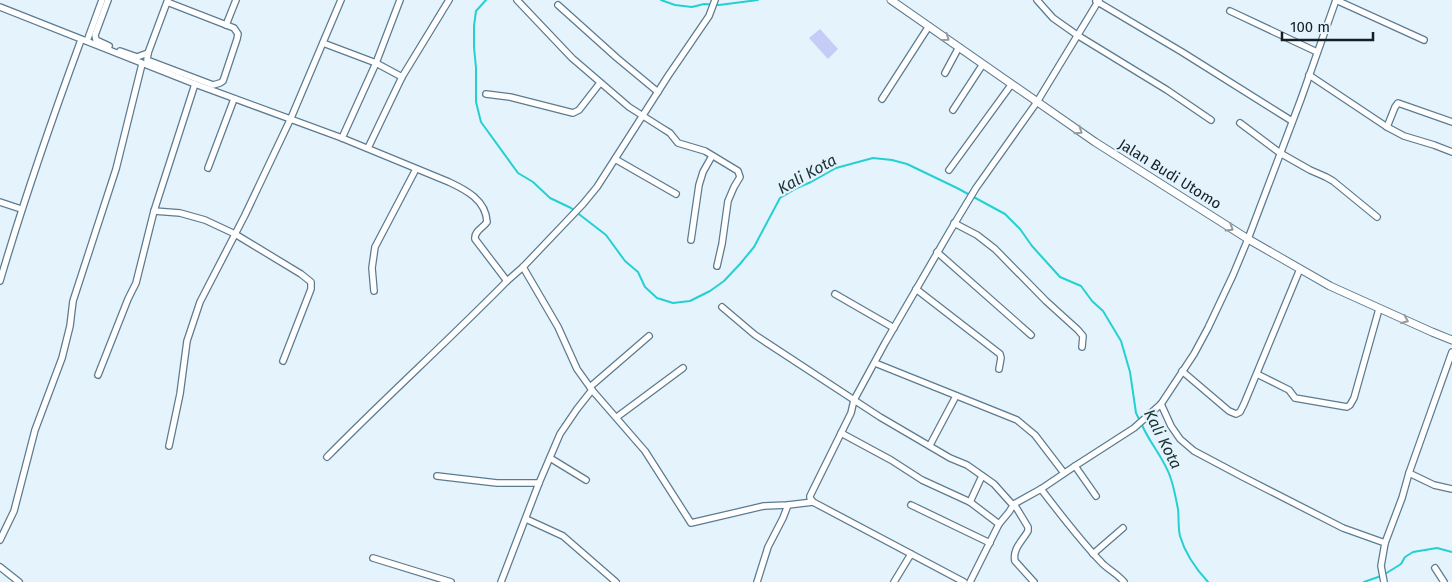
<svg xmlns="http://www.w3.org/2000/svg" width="1452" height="582" font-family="'Fira Sans',sans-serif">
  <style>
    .park { fill: #c5ccf5 }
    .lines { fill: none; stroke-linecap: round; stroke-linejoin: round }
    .stream { stroke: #25d0d2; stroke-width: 2 }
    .minor-casing { stroke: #5c7b90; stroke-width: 8 }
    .tertiary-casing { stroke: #5c7b90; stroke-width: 9 }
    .minor { stroke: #fff; stroke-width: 5.5 }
    .tertiary { stroke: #fff; stroke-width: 7 }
    .oneway { stroke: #959b9e }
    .labels { text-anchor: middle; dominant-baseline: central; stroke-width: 4.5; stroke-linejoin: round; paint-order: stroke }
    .street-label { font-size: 15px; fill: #132028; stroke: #e5f3fc }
    .water-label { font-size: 16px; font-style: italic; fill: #193232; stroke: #e5f3fc }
  </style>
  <rect width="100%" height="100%" fill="#e5f3fc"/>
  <!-- park -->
  <path class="park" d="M820 29 838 49 828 59 809 38Z"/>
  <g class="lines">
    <!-- stream -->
    <g class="stream">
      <path d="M486 0 476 11 474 26V47L476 68V102L481 122 518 173 533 182 550 198 571 208 606 235 625 261 638 272 645 287 657 298 673 303 690 301 710 291 724 281 740 264 754 247 780 198 797 188 811 182 836 168 873 158 892 160 907 164 957 188 1005 214 1020 229 1032 246 1060 277 1081 286 1092 301 1103 311 1121 341 1130 372 1136 413 1140 421"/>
      <path d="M661 0 675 5 692 7 704 4 719 5 758 0"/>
      <path d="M1142 425C1150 444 1165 459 1171 479 1174 488 1176 499 1178 509 1179 518 1178 528 1180 536 1185 553 1196 569 1208 582"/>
      <path d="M1385 574 1401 564 1405 557 1413 552 1437 548 1452 552"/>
      <path d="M1364 582 1381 576"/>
    </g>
    <defs>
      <g id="minor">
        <path d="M108 0 95 35 96 40 109 46"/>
        <path d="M517 0 572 58 629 107 662 128 670 133 678 143 705 151 738 171 740 177 734 187 728 201 722 244 717 266"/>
        <path d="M1037 0 1053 18 1077 35 1167 90 1211 120"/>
        <path d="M1336 0 1424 40"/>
        <path d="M1096 1 1182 52 1292 121"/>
        <path d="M167 2 234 28 238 34 237 39 223 81 220 83 213 85 147 60 148 53 167 2 168 0"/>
        <path d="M558 5 617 58 658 92"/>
        <path d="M0 7 195 84 342 138 449 182C466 190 486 200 487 222 483 228 474 231 475 239L507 281 523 267 583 204 597 187 668 76 709 16 715 0"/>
        <path d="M1230 11 1317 52"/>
        <path d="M226 25 236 0"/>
        <path d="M87 41 102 0"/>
        <path d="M323 43 376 63 402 77"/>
        <path d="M120 51 137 57 148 53"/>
        <path d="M945 73 959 47"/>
        <path d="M1309 75 1387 127 1404 136 1434 145 1452 152"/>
        <path d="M486 94 510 97 573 113 579 110 600 83"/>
        <path d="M882 99 929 26"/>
        <path d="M953 110 983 64"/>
        <path d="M1240 123 1280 153 1310 170 1326 177 1333 181 1377 217"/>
        <path d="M1387 127 1395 107 1398 103 1452 122"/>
        <path d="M342 138 376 63 400 0"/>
        <path d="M368 148 402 77 449 0"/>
        <path d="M615 159 676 194"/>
        <path d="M208 168 234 99"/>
        <path d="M949 170 1011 85"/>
        <path d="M0 202 21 209"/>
        <path d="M154 211 180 213 205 220 235 234 301 274 311 282V289L283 361"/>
        <path d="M954 223 977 235 995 249 1046 301 1078 330 1083 336 1082 347"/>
        <path d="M691 240 699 185 703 172 712 156"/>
        <path d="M937 252 1031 335"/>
        <path d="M523 267 558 327 577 369 592 390 645 451 691 523 764 506 788 505 813 502"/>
        <path d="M0 281C24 199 52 119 81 40"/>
        <path d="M916 289 1000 354 1001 358 999 369"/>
        <path d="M374 291 372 268 375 247 416 169"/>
        <path d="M835 294 894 328"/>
        <path d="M722 307 755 335 880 417 950 458 967 465 994 484 1011 503 1014 504 1028 527V531C1023 540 1012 549 1015 561L1034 582"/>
        <path d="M875 363 1017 420 1035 435 1064 473"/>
        <path d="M1182 371 1229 411 1236 414 1240 412 1244 404 1300 269"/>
        <path d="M1257 374 1289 390 1295 398 1347 407 1350 405 1354 398 1379 309"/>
        <path d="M98 375 128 299 136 283 154 211 195 84"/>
        <path d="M590 387 649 336"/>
        <path d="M1161 404 1171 426 1180 439 1194 451 1243 477 1343 528 1385 543"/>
        <path d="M617 417 683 368"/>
        <path d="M841 433 891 460 922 480 970 502 999 524"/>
        <path d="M930 445 956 396"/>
        <path d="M169 446 180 394 187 341 200 302 245 215 291 118 341 0"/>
        <path d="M327 457C386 397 448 341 507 281"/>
        <path d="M550 458 586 480"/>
        <path d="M1075 466 1096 496"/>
        <path d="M1409 473 1434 485 1452 489"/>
        <path d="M437 476 497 483H539"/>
        <path d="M1041 489C1060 514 1079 539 1101 562 1107 569 1118 574 1124 582"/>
        <path d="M970 502 982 476"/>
        <path d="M911 505 990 543"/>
        <path d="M526 519 563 536 616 582"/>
        <path d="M0 540 14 511 35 430 62 358 70 326 73 301 116 169 142 64"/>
        <path d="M1093 554 1123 528"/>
        <path d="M373 558 451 582"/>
        <path d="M0 567 19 582"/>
        <path d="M1435 568 1444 582"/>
        <path d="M501 582 539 483 560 434 577 409 592 390"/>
        <path d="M757 582 768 547 783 518 788 505"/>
        <path d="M894 582 911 554"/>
        <path d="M964 582 813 502 810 498V496L851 413 854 400 885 343 950 231 976 188 1037 102 1099 0"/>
        <path d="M970 582 999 524 1009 512 1014 504 1041 489 1075 466 1134 428 1161 404 1194 354 1208 328 1233 275 1248 239 1301 99 1336 0"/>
        <path d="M1384 582 1381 566 1385 543 1402 498 1409 473 1452 352"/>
      </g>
      <path id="tertiary" d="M891 0 1095 142 1248 239 1330 286 1432 332 1452 340"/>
    </defs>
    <!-- minor casing -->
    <use href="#minor" class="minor-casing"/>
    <!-- tertiary casing -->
    <use href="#tertiary" class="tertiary-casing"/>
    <!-- minor -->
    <use href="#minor" class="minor"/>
    <!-- tertiary -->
    <use href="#tertiary" class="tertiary"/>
  </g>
  <!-- one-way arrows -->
  <defs><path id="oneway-chevron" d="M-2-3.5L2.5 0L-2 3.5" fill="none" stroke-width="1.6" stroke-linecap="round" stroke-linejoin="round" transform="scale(1.25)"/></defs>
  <g class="oneway">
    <use href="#oneway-chevron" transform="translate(946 38) rotate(36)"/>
    <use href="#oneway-chevron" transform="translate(1079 131) rotate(35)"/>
    <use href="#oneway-chevron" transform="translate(1230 228) rotate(32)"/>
    <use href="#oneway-chevron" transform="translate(1405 320) rotate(24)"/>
  </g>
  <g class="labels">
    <!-- street labels -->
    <g class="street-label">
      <text transform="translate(1170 174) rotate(32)">Jalan Budi Utomo</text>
    </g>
    <!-- water labels -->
    <g class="water-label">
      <text transform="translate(807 174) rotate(-29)">Kali Kota</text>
      <text transform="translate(1163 439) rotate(63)">Kali Kota</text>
    </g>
  </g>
  <!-- scale -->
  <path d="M1282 32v8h91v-8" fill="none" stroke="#132028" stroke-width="2.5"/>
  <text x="1290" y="32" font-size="15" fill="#132028" stroke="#e5f3fc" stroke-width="4" paint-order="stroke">100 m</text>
</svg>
